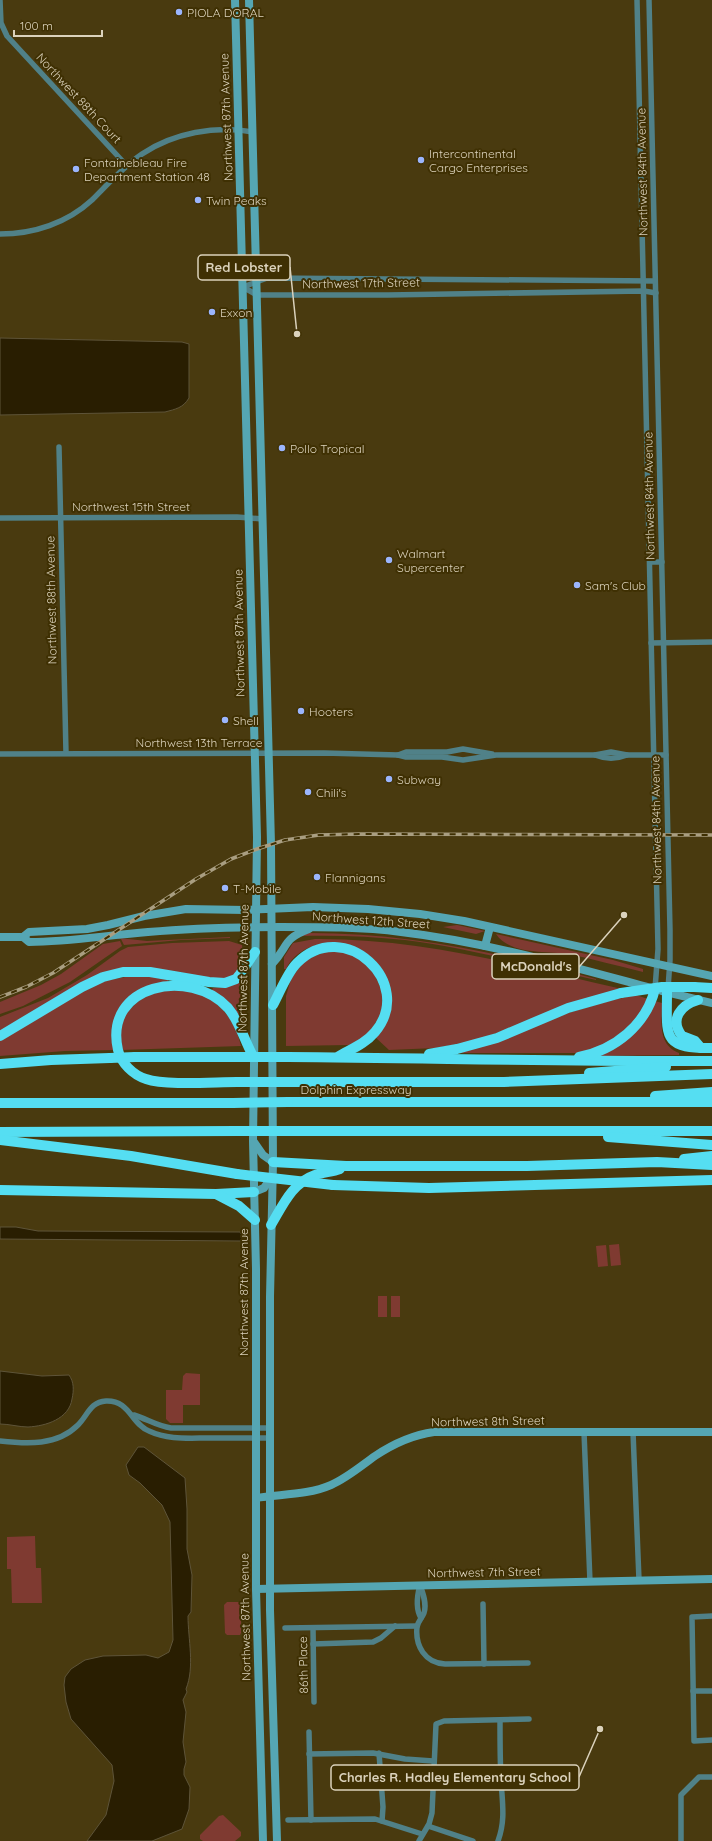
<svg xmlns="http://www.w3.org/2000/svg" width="712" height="1841" font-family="Quicksand,sans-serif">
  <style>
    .green { fill: #7f3a31 }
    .water { fill: #291e01; stroke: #5e5439 }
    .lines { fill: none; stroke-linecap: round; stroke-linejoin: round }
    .street { stroke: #508188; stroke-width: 5.5 }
    .secondary { stroke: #55a6b3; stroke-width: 8 }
    .highway { stroke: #55def2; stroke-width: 10 }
    .rail-casing { stroke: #a99e81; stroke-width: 3.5 }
    .rail { stroke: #3f3003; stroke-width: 2; stroke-dasharray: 6; stroke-linecap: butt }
    .highway-bridge { stroke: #55def2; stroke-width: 10 }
    .poi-dot { fill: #9bb5fd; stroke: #3f3003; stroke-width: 1.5 }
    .labels { text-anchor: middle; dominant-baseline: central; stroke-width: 4; stroke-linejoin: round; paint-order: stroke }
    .poi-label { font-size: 12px; fill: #dbd2bc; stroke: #3f3003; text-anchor: start }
    .street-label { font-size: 12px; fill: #dbd2bc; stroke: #3f3003 }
    .leader { fill: none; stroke: #dbd2bc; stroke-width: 1.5 }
    .callout-dot { fill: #dbd2bc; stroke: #3f3003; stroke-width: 1.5 }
    .callout { fill: #3f3003; stroke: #dbd2bc; stroke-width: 1.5 }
    .callout-label { font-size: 13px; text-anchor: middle; font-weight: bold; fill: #dbd2bc }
  </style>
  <rect width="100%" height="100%" fill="#493a0f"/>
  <!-- green -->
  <g class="green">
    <path d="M457 925 485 931 476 934 443 927Z"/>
    <path d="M309 933C409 933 500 953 596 979V980C533 966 469 948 405 940 369 936 334 935 298 936Z"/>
    <path d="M496 934 613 960 643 969V972C618 966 593 959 568 954 546 951 510 955 496 934Z"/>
    <path d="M230 937V938L181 940 124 945 121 939H113L119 938 147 941Z"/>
    <path d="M315 939C420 938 521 966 622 989L474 1041 436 1048 389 1050 375 1037 380 1032C381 1019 383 1006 385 993 385 989 387 982 386 978 386 974 381 968 379 965 356 936 303 935 286 969H284V957L293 943Z"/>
    <path d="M120 941 122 946 70 982 23 1006 0 1014V1002L41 985 61 974 103 944Z"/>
    <path d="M229 941 242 945 243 958 237 973 226 980 116 970 0 1031V1017L48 998 87 975 120 951 128 947 172 943Z"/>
    <path d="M328 951 350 952 371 967 383 993 382 1012 370 1032 361 1039 349 1045 286 1046V996L291 979 305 960Z"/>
    <path d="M136 975 168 978V982L156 984 114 1022 112 1042 115 1050 65 1051 0 1056V1038L98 982Z"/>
    <path d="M242 978 244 979 245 1023 243 1025 211 991 213 988 226 987Z"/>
    <path d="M174 988C184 991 196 991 204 996 225 1006 236 1025 241 1046L121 1050 120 1024 123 1016 144 996Z"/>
    <path d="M636 995 648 999 635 1022 602 1047 579 1053H457C516 1032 575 1007 636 995Z"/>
    <path d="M655 1001 662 1003C662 1022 657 1044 679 1053V1055L599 1056Z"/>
    <path d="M619 1244 621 1265 611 1266 609 1245Z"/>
    <path d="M606 1245 608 1266 598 1267 596 1246Z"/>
    <rect x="378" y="1296" width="9" height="21"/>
    <rect x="391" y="1296" width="9" height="21"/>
    <path d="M186 1373 200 1374V1405H183V1423H170L166 1419V1390H182L183 1376Z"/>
    <path d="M35 1536 36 1568H41L42 1603H12L11 1569H7V1537Z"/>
    <path d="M227 1602H239L241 1604V1633L240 1635H227L225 1633 224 1605Z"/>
    <path d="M223 1815 241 1832V1836L235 1841H203L200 1839V1835L219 1816Z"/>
  </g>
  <!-- water -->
  <g class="water">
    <path d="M0 338 182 342 189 344V398C183 408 176 409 165 412L0 415Z"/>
    <path d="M0 1227H16L38 1231 240 1232 243 1237 241 1241 0 1239Z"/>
    <path d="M0 1371 42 1376 69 1375C74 1382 74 1390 72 1399 69 1419 46 1426 28 1427 19 1427 9 1424 0 1424Z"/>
    <path d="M138 1447H144L185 1478 187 1509V1549L192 1575 191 1612 188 1616C188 1639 195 1667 186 1689L187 1692 183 1700 186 1712 183 1742 186 1762 184 1769V1775L190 1787 189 1809 182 1829 152 1841H87L106 1815 114 1781 112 1765 71 1719 66 1702 64 1685 65 1677 71 1669 85 1660 103 1656 146 1655 158 1658 169 1652 173 1640 170 1522 162 1505 140 1483 129 1475 126 1465Z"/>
  </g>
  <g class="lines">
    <!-- street -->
    <g class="street">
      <path d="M0 0 1 23 7 36 127 166"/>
      <path d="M637 0 658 949 655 989"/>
      <path d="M649 0 670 930V960L668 989"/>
      <path d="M0 234C34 234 67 223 92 200 108 184 123 167 142 154 173 133 216 125 253 132"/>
      <path d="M243 287 257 295H388L644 291 656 293"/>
      <path d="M243 287 267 278 655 281"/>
      <path d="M59 447 66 753"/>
      <path d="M0 518 237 517 263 519"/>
      <path d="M650 562H662"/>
      <path d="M651 643 712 642"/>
      <path d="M0 754 324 753 398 755 406 757H442L463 760 496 755H595L611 752 627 755H666"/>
      <path d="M398 755 406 752H447L463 749 492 754"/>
      <path d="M595 755C605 759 617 759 627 755"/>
      <path d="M134 1415C147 1419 157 1426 171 1428H270"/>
      <path d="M584 1432 590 1582"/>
      <path d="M633 1432 639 1580"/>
      <path d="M0 1441C27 1444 57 1446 78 1425 88 1415 90 1402 106 1401 130 1400 131 1424 149 1431 168 1440 188 1438 209 1438 229 1438 249 1438 270 1438"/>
      <path d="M420 1585C423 1593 427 1604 424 1613 422 1618 418 1621 417 1627 415 1646 425 1663 445 1664L528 1663"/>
      <path d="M420 1585C417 1596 415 1608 421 1618"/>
      <path d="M483 1604 484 1664"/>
      <path d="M712 1616 692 1617 694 1741 712 1740"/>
      <path d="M285 1628 417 1626"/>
      <path d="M313 1628 314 1702"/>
      <path d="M313 1644 373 1642 381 1638 395 1626"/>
      <path d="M693 1691H712"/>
      <path d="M309 1732 311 1820"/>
      <path d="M379 1753 383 1807 382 1821"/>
      <path d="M309 1754 373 1753 405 1759 433 1761"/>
      <path d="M288 1820 375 1819 422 1834"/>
      <path d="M428 1826 473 1841"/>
      <path d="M419 1841 429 1824 432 1813 436 1724 444 1721 529 1719"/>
      <path d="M498 1841C506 1819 502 1802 501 1779 500 1760 500 1740 500 1720"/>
      <path d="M681 1841V1795L699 1777H712"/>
    </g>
    <!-- secondary -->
    <g class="secondary">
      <path d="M235 0 257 837 253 1141 256 1269V1589L263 1841"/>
      <path d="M249 0 271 844 273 1162 270 1297V1610L277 1841"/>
      <path d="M0 937H23L29 932 87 929 108 925 144 916 186 909 245 910 313 907 368 909 420 914 464 921 712 976"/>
      <path d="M23 937 29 942C69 942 108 935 148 932 192 928 237 927 281 927 321 927 362 927 401 932 486 942 569 966 651 988"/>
      <path d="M485 946 490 927"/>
      <path d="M272 964C289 946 282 939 309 929"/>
      <path d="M662 991 712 1003"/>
      <path d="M254 1142 263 1155 273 1162"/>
      <path d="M254 1192 264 1188 272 1176"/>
      <path d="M256 1498C281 1494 308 1495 331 1485 347 1478 361 1466 375 1456 393 1444 412 1435 434 1432H712"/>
      <path d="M256 1589 712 1579"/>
    </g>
    <!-- highway -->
    <g class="highway">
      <path d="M694 987 712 988"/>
      <path d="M667 992C667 1036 661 1049 712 1048"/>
      <path d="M698 1000C681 1005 669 1019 682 1036L695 1041 701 1048"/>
      <path d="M273 1005C280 992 287 973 297 963 344 916 416 983 375 1032 365 1044 351 1049 339 1056"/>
      <path d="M0 1036 82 987 103 977 123 972H150L209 982 225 983 236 979 240 974 255 952"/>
      <path d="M429 1054 457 1049 497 1038 568 1008 621 993"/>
      <path d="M135 1057H237"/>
      <path d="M288 1057C430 1058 571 1062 712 1061"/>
      <path d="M579 1057C615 1050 646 1025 655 989"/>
      <path d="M0 1064 51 1060 110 1058"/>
      <path d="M589 1073 666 1067"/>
      <path d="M237 1082C214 1082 166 1086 146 1079 133 1075 121 1063 118 1050 103 984 190 967 228 1008 240 1022 244 1040 253 1056"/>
      <path d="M287 1082H504L712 1074"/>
      <path d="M655 1096 712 1092"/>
      <path d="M288 1102H712"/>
      <path d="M0 1103H233"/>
      <path d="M287 1131H712"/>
      <path d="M0 1132 237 1131"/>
      <path d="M608 1137 712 1145"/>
      <path d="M0 1140 131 1156 237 1174"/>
      <path d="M684 1159 712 1156"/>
      <path d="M273 1162 346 1166H527L657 1162 712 1165"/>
      <path d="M333 1185 429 1188 712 1180"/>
      <path d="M0 1190 216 1194 254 1192"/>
      <path d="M216 1194 239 1206 255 1220"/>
      <path d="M271 1225C283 1205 292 1183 315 1175 323 1172 332 1172 340 1169"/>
    </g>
    <defs>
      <path id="rail" d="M0 997 26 987 53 973 196 879 231 859 257 849 285 840 319 835 359 834 712 835"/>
    </defs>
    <!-- rail casing -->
    <use href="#rail" class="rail-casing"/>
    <!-- rail -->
    <use href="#rail" class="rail"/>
    <!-- highway-bridge -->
    <g class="highway-bridge">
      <path d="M621 993 662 987H694"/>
      <path d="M237 1057H288"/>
      <path d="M110 1058 135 1057"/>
      <path d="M237 1082H287"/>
      <path d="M233 1103 288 1102"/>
      <path d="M237 1131H287"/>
      <path d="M237 1174 333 1185"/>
    </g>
  </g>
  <!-- markers -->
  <g class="poi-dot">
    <circle cx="179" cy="12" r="4"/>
    <circle cx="421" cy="160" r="4"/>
    <circle cx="76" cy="169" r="4"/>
    <circle cx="198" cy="200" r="4"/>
    <circle cx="212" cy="312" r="4"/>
    <circle cx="282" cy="448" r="4"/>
    <circle cx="389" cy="560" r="4"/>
    <circle cx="577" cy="585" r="4"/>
    <circle cx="301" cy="711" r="4"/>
    <circle cx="225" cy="720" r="4"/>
    <circle cx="389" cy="779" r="4"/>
    <circle cx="308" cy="792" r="4"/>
    <circle cx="317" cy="877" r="4"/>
    <circle cx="225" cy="888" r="4"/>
  </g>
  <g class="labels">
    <!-- poi labels -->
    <g class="poi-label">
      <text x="187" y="12">PIOLA DORAL</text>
      <text x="429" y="153">Intercontinental<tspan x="429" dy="14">Cargo Enterprises</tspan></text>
      <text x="84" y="162">Fontainebleau Fire<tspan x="84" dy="14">Department Station 48</tspan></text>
      <text x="206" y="200">Twin Peaks</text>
      <text x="220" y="312">Exxon</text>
      <text x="290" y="448">Pollo Tropical</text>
      <text x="397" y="553">Walmart<tspan x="397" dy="14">Supercenter</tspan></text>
      <text x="585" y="585">Sam's Club</text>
      <text x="309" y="711">Hooters</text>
      <text x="233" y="720">Shell</text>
      <text x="397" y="779">Subway</text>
      <text x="316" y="792">Chili's</text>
      <text x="325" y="877">Flannigans</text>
      <text x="233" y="888">T-Mobile</text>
    </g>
    <!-- street labels -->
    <g class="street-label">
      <text transform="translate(79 98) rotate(47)">Northwest 88th Court</text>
      <text transform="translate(226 117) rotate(-92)">Northwest 87th Avenue</text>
      <text transform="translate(642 172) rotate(-91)">Northwest 84th Avenue</text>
      <text transform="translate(361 283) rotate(-1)">Northwest 17th Street</text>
      <text transform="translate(649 496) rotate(-91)">Northwest 84th Avenue</text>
      <text x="131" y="506">Northwest 15th Street</text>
      <text transform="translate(51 600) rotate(-91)">Northwest 88th Avenue</text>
      <text transform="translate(239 633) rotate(-91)">Northwest 87th Avenue</text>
      <text x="199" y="742">Northwest 13th Terrace</text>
      <text transform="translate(656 820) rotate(-91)">Northwest 84th Avenue</text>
      <text transform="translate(371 920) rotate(4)">Northwest 12th Street</text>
      <text transform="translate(243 968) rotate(-89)">Northwest 87th Avenue</text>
      <text x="356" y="1089">Dolphin Expressway</text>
      <text transform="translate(243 1292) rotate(-90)">Northwest 87th Avenue</text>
      <text transform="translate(488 1421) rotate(-1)">Northwest 8th Street</text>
      <text transform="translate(484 1572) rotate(-1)">Northwest 7th Street</text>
      <text transform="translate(245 1617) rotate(-91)">Northwest 87th Avenue</text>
      <text transform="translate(303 1665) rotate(-91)">86th Place</text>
    </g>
  </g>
  <!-- callouts -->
  <path class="leader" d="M297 334L290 267M624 915L579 967M600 1729L579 1777"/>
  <g class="callout-dot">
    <circle cx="297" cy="334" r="4"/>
    <circle cx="624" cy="915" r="4"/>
    <circle cx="600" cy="1729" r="4"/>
  </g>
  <g class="callout">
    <rect x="198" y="255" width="92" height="25" rx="4"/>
    <rect x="492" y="954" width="87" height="25" rx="4"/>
    <rect x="331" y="1765" width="248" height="25" rx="4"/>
  </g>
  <g class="callout-label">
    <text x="244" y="272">Red Lobster</text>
    <text x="536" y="971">McDonald's</text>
    <text x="455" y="1782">Charles R. Hadley Elementary School</text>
  </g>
  <!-- scale -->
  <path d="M14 30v6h88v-6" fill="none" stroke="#dbd2bc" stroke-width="2"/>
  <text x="20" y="30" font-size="12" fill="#dbd2bc" stroke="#3f3003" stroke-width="3" paint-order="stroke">100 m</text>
</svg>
